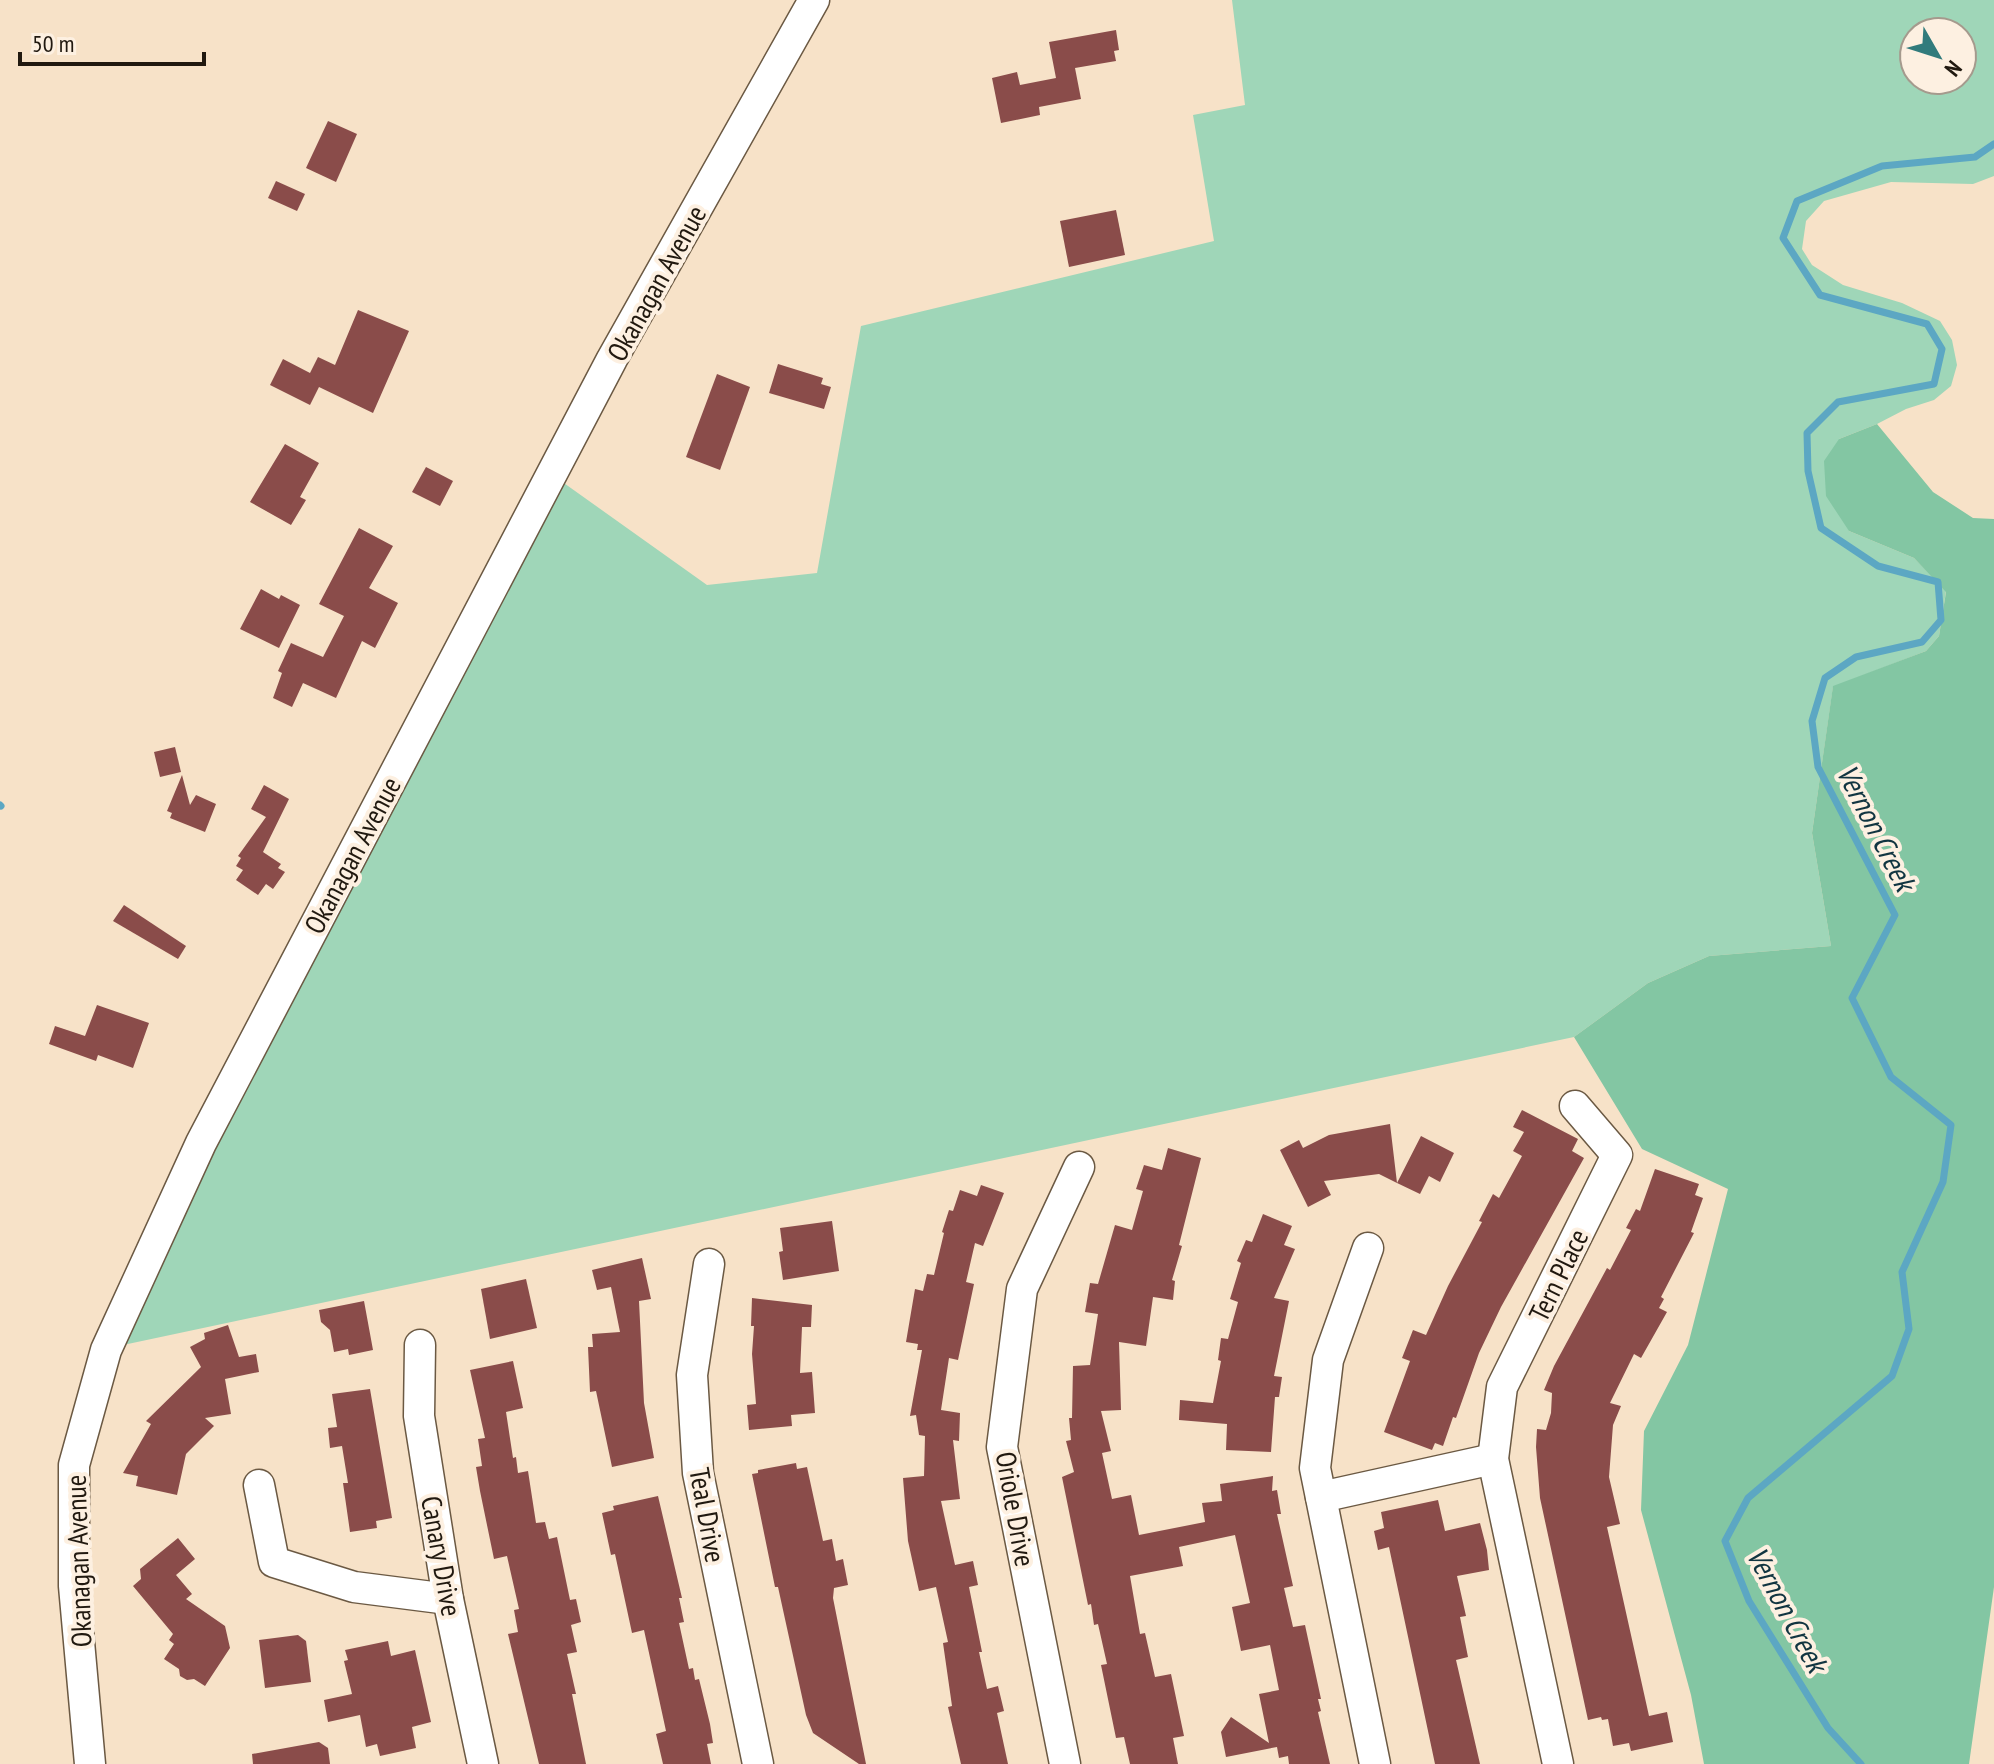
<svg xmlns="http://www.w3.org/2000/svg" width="1994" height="1764" font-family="'PT Sans Narrow',sans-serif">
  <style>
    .green { fill: #9fd6b8; fill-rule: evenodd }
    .forest { fill: #83c6a3 }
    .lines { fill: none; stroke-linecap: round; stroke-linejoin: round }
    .stream { stroke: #5ca7c3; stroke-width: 7 }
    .building { fill: #8a4c4a }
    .minor-casing { stroke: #6b5943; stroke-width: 33 }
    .minor { stroke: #fff; stroke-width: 30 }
    .labels { text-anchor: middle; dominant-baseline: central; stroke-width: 8; stroke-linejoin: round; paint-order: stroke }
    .street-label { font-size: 28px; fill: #211910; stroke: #fdf0e1 }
    .water-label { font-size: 30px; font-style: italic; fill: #113541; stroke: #fdf0e1 }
  </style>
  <rect width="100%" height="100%" fill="#f7e2c8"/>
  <!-- green -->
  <path class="green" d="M1232 0H1994V176L1973 184 1891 182 1824 201 1806 221 1802 249 1812 265 1843 285 1902 303 1940 321 1952 340 1957 365 1951 386 1934 400 1906 409 1877 424 1839 439 1849 531 1914 558 1946 591 1939 636 1926 651 1833 687 1812 833 1831 946 1709 956 1648 983 1574 1037 109 1348 554 476 707 585 817 573 861 326 1214 241 1193 115 1245 105ZM1914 32H1962V80H1914Z"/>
  <!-- forest -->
  <path class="forest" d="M1877 424 1933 492 1973 518 1994 519V1587L1969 1764H1704L1691 1695 1641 1510 1644 1431 1688 1345 1728 1189 1642 1149 1574 1037 1648 983 1709 956 1831 946 1812 833 1833 686 1926 651 1939 636 1946 592 1914 558 1849 531 1826 496 1824 461 1839 439Z"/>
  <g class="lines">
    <!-- stream -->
    <g class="stream">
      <path d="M0 805 1 806"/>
      <path d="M1861 1764 1828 1728 1749 1601 1725 1541 1748 1498 1892 1376 1909 1329 1902 1272 1943 1182 1951 1125 1891 1077 1852 998 1895 915 1818 767 1812 721 1825 678 1856 657 1922 642 1941 620 1938 582 1878 566 1821 528 1808 471 1807 433 1838 402 1934 384 1942 349 1927 324 1820 295 1783 238 1797 201 1882 166 1975 157 1994 144"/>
    </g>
  </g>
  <!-- building -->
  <g class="building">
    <path d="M1116 30 1119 50 1114 51 1116 61 1075 68 1081 99 1039 107 1040 115 1001 123 992 78 1017 72 1020 85 1056 78 1049 42Z"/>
    <path d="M328 121 357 134 336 182 306 168Z"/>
    <path d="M276 181 305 194 297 211 268 198Z"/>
    <path d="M1116 210 1125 255 1069 267 1060 221Z"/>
    <path d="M358 310 409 331 373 413 319 387 310 405 270 385 283 359 310 373 318 357 335 365Z"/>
    <path d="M778 364 823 378 821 384 831 387 824 409 769 393Z"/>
    <path d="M717 374 750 387 720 470 686 457Z"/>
    <path d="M285 444 319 463 300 497 306 500 291 525 250 502Z"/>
    <path d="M426 467 453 481 440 506 412 492Z"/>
    <path d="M359 528 393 546 369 588 398 603 375 648 362 641 336 698 303 683 292 707 273 698 282 673 278 671 291 643 323 657 344 616 319 604Z"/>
    <path d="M261 589 279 599 281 595 300 605 279 648 240 629Z"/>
    <path d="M175 747 181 772 160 777 154 752Z"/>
    <path d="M182 775 190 805 196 795 216 804 205 832 170 818 172 813 167 811Z"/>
    <path d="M264 785 289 799 263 852 281 864 278 868 285 872 273 889 266 884 258 895 236 880 243 870 236 866 241 858 238 856 266 817 251 809Z"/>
    <path d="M124 905 186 946 178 959 113 921Z"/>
    <path d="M97 1005 149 1023 133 1068 98 1055 96 1061 49 1044 55 1026 85 1036Z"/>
    <path d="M1522 1110 1578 1139 1572 1151 1584 1158 1501 1307 1479 1353 1456 1418 1453 1417 1443 1446 1435 1443 1432 1450 1384 1432 1410 1361 1402 1358 1413 1330 1426 1335 1448 1286 1482 1222 1479 1221 1493 1194 1499 1198 1522 1156 1513 1151 1524 1132 1513 1127Z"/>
    <path d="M1390 1124 1397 1183 1379 1174 1324 1181 1331 1195 1308 1207 1280 1150 1299 1140 1303 1148 1329 1135Z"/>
    <path d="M1421 1136 1454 1153 1440 1182 1429 1176 1420 1194 1397 1183Z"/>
    <path d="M1168 1148 1201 1158 1179 1245 1182 1246 1172 1280 1175 1281 1173 1300 1153 1297 1146 1346 1119 1342 1121 1410 1101 1411 1111 1451 1102 1453 1112 1499 1131 1495 1139 1535 1205 1522 1202 1503 1222 1501 1220 1484 1273 1476 1272 1491 1277 1490 1281 1514H1277L1293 1586 1284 1588 1293 1627 1305 1625 1321 1699H1318L1321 1711 1318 1712 1330 1764H1289L1288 1756 1279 1758 1277 1747 1226 1757 1221 1732 1231 1717 1269 1743 1259 1694 1279 1690 1270 1645 1241 1651 1232 1607 1250 1603 1235 1535 1179 1547 1183 1566 1130 1576 1140 1634 1145 1633 1155 1677 1171 1674 1184 1736 1173 1738 1178 1764H1130L1124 1737 1116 1738 1101 1665 1107 1664 1098 1624 1094 1625 1091 1604 1088 1605 1062 1477 1074 1472 1066 1441 1071 1440 1069 1418H1072L1073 1366 1090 1365 1098 1314 1085 1312 1090 1283 1098 1284 1115 1225 1132 1230 1143 1191 1136 1189 1144 1165 1162 1170Z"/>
    <path d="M1655 1169 1699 1184 1695 1195 1703 1198 1691 1232 1694 1233 1661 1297 1664 1299 1659 1308 1667 1312 1641 1358 1634 1354 1610 1403 1621 1406 1613 1425 1609 1477 1620 1524 1607 1527 1649 1716 1667 1712 1673 1742 1631 1751 1629 1743 1613 1746 1608 1719 1602 1720 1601 1717 1588 1720 1540 1498 1536 1447 1537 1429 1546 1430 1551 1413 1552 1393 1544 1390 1554 1366 1607 1268 1610 1270 1631 1230 1626 1228 1636 1209 1640 1211Z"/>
    <path d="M981 1185 1004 1193 983 1246 975 1243 966 1282 974 1284 958 1360 949 1358 941 1410 960 1413 959 1441 953 1440 960 1499 941 1501 955 1565 973 1561 978 1585 969 1587 982 1652H979L987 1689 998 1686 1004 1711 997 1713 1008 1764H961L948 1707 952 1706 943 1643 948 1642 936 1587 919 1591 908 1541 903 1478 924 1476 925 1436 919 1435 916 1415 910 1416 922 1350H917L918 1344 906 1342 915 1289 923 1291 927 1274 934 1275 944 1233 942 1232 949 1210 953 1211 960 1190 977 1196Z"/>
    <path d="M1263 1214 1292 1226 1284 1245 1295 1249 1274 1298 1289 1301 1274 1376 1282 1377 1279 1397H1275L1271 1452 1226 1450 1227 1424 1179 1420 1180 1400 1213 1403 1221 1361 1218 1360 1221 1338 1228 1339 1238 1302 1230 1299 1241 1263 1237 1261 1246 1240 1252 1242Z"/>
    <path d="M832 1221 839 1271 783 1280 779 1252 783 1251 780 1228Z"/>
    <path d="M642 1258 651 1299 639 1301 644 1403 654 1458 612 1467 596 1391 590 1392 588 1347H593L592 1334 620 1332 611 1287 597 1290 592 1270Z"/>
    <path d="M526 1279 537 1328 490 1339 481 1289Z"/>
    <path d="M752 1298 812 1305 811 1327H802L800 1373 812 1372 815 1413 791 1415 792 1426 749 1430 747 1405 756 1404 752 1354 754 1326H751Z"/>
    <path d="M364 1301 373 1350 349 1355 348 1349 334 1352 330 1330 321 1322 319 1310Z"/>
    <path d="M228 1325 239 1357 256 1354 259 1372 225 1379 231 1414 205 1418 214 1426 186 1454 177 1495 136 1486 138 1476 123 1473 151 1424 146 1421 201 1367 190 1347 205 1339 204 1333Z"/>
    <path d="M513 1361 523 1408 506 1412 513 1458 516 1457 518 1473 528 1471 536 1523 545 1522 549 1539 557 1537 570 1600 576 1599 581 1622 571 1625 577 1652 567 1654 576 1694H572L586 1764H539L508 1634 518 1632 514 1610 519 1609 507 1556 494 1559 480 1491 476 1467 482 1466 478 1439 485 1438 470 1370Z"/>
    <path d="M370 1389 392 1518 376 1521 377 1528 350 1532 343 1483H348L342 1446 330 1448 328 1428 337 1427 332 1394Z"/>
    <path d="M796 1463 797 1469 807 1467 823 1541 832 1539 836 1561 843 1559 848 1585 834 1588 833 1598 866 1764H859L813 1733 806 1715 778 1587H775L752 1474 758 1473V1470Z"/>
    <path d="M658 1496 682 1598H679L684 1622 679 1623 689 1669 693 1668 695 1680 699 1679 710 1724 713 1743 707 1744 711 1764H663L656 1734 666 1731 644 1630 632 1633 615 1554 611 1555 602 1513 614 1510 613 1506Z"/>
    <path d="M1438 1500 1445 1531 1480 1523 1487 1550 1489 1570 1457 1576 1466 1616 1460 1617 1468 1657 1456 1660 1480 1764H1435L1389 1547 1378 1550 1374 1531 1384 1528 1381 1512Z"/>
    <path d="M178 1538 195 1559 176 1575 192 1594 186 1599 225 1626 230 1648 205 1686 194 1679 187 1680 180 1676 179 1669 164 1659 174 1644 169 1640 173 1634 133 1586 141 1579 140 1569Z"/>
    <path d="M298 1635 306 1641 311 1682 265 1688 259 1640Z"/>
    <path d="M388 1641 391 1656 415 1650 431 1722 412 1727 416 1748 380 1756 377 1744 366 1747 360 1715 328 1722 324 1700 352 1694 344 1661 348 1660 345 1650Z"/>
    <path d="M319 1742 328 1748 330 1764H253L252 1754Z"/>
  </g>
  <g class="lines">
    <defs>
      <g id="minor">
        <path d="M1368 1248 1328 1360 1315 1468 1375 1764"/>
        <path d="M709 1264 692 1375 698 1473 758 1764"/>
        <path d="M420 1345 419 1416 448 1599 483 1764"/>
        <path d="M259 1485 274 1562 354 1587 448 1599"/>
        <path d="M1321 1497 1493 1459"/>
        <path d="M90 1764 74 1586V1465L106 1350 201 1143 612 359 814 0"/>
        <path d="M1065 1764 1002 1447 1022 1289 1079 1167"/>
        <path d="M1558 1764 1493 1459 1502 1387 1617 1155 1575 1106"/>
      </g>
    </defs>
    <!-- minor casing -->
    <use href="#minor" class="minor-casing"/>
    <!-- minor -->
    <use href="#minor" class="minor"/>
  </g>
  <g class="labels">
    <!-- street labels -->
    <g class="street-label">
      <text transform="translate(656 283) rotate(-61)">Okanagan Avenue</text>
      <text transform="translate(352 855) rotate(-62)">Okanagan Avenue</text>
      <text transform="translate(1558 1275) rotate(-64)">Tern Place</text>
      <text transform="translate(1016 1509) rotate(80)">Oriole Drive</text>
      <text transform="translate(708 1515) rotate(80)">Teal Drive</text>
      <text transform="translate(442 1556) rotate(80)">Canary Drive</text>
      <text transform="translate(78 1561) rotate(-92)">Okanagan Avenue</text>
    </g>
    <!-- water labels -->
    <g class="water-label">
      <text transform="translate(1877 827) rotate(63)">Vernon Creek</text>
      <text transform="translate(1788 1609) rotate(62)">Vernon Creek</text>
    </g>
  </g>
  <!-- north arrow -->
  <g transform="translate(1938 56) rotate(129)"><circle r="38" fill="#fdf0e1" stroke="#a59a8d" stroke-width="2"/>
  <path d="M0-6L14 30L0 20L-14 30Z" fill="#317b7c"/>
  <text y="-12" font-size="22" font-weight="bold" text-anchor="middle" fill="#211910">N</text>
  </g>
  <!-- scale -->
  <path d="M20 52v12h184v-12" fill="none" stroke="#211910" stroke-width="4"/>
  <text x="32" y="52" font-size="24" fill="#211910" stroke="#fdf0e1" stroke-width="6" paint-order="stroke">50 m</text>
</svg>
